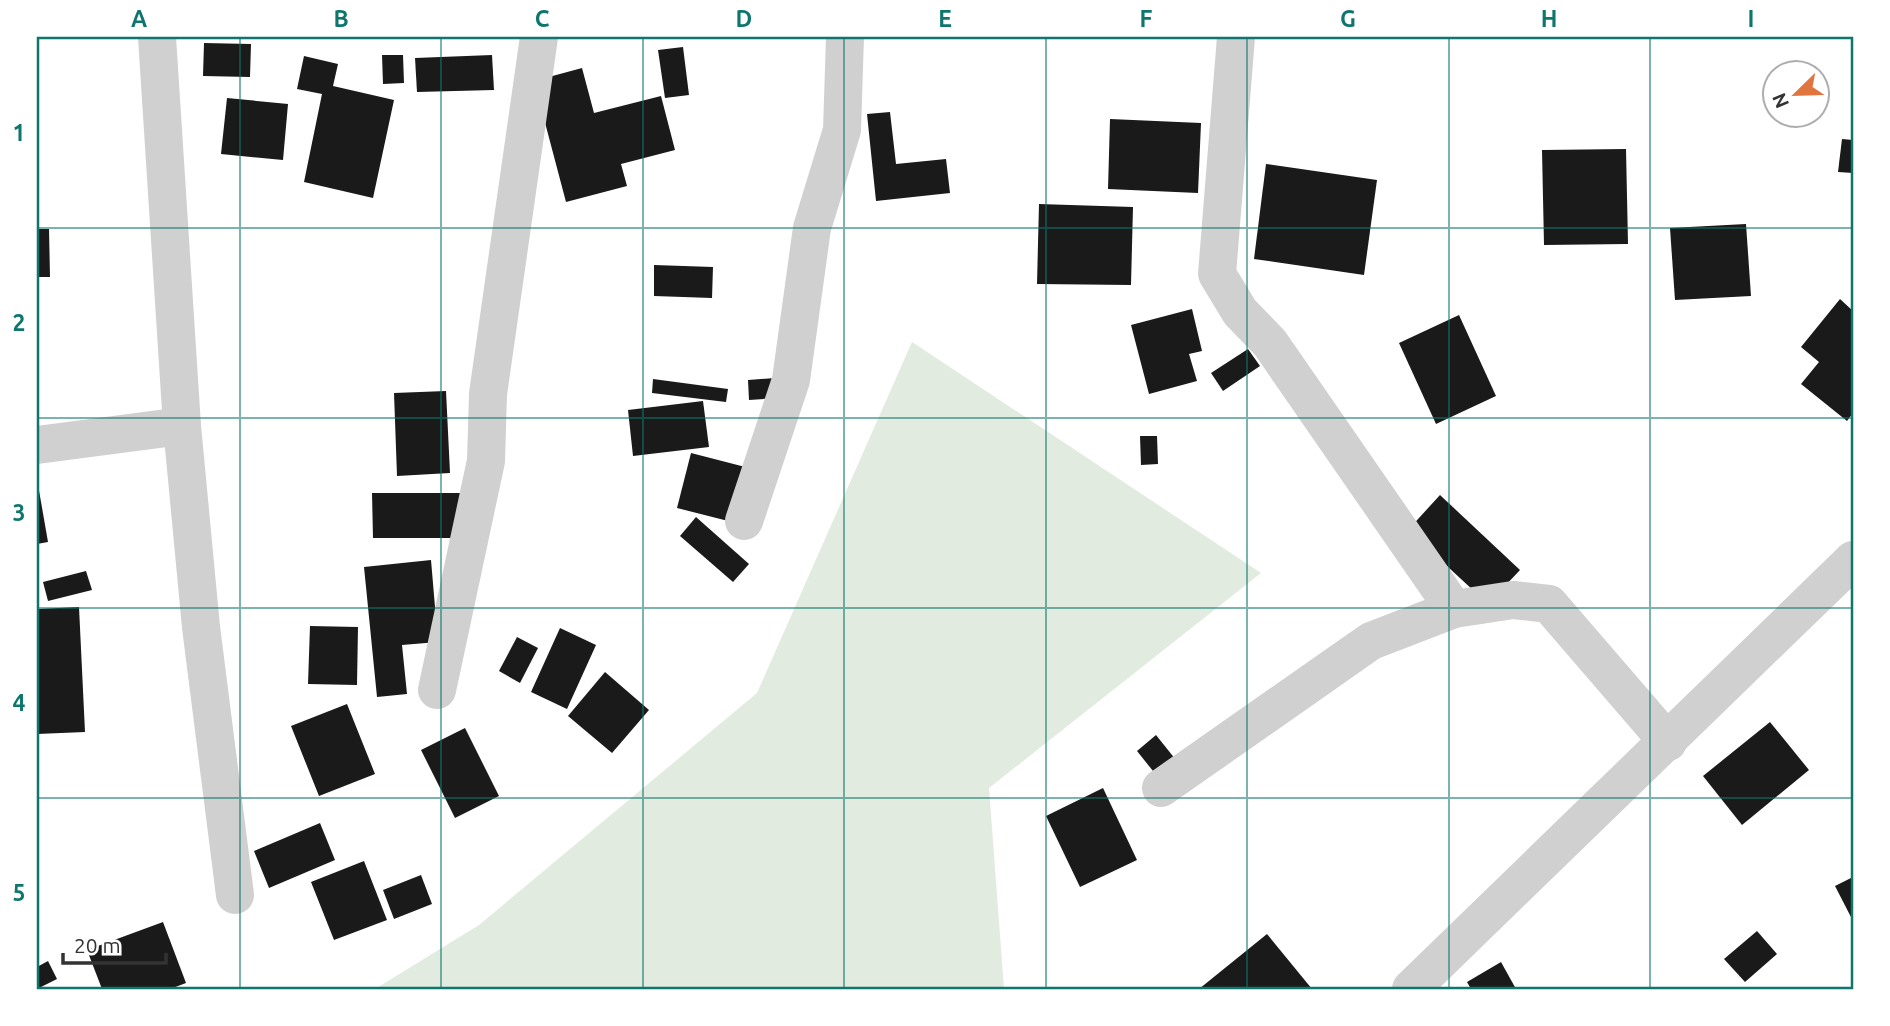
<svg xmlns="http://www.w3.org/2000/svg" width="1890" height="1026" font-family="Ubuntu,sans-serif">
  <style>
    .green { fill: #e1ebdf }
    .building { fill: #1a1a1a }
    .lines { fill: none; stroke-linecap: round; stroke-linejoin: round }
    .minor { stroke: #d0d0d0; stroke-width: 38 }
    .grid { fill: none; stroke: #0f766e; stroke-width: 2; stroke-opacity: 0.55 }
    .neatline { fill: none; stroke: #0f766e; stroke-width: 2.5 }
    .grid-label { font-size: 23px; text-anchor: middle; font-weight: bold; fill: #0f766e }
  </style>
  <rect width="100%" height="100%" fill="#fff"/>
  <!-- green -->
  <path class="green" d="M912 342 1261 573 989 788 1004 989H375L479 925 757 693Z"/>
  <!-- building -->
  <g class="building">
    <path d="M204 43 251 44 250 77 203 76Z"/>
    <path d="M683 47 689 95 665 98 658 50Z"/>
    <path d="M382 55H403L404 83 383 84Z"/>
    <path d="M492 55 494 90 417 92 415 58Z"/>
    <path d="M304 56 338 64 333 86 394 100 373 198 304 182 322 94 297 89Z"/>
    <path d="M582 68 594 113 661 96 675 150 621 164 627 186 566 202 534 81Z"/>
    <path d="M227 98 288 104 283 160 221 154Z"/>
    <path d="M890 112 896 164 946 159 950 193 876 201 867 114Z"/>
    <path d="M1110 119 1201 123 1198 193 1108 189Z"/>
    <path d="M1842 139 1853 140V173L1838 172Z"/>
    <path d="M1626 149 1628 244 1544 245 1542 150Z"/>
    <path d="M1266 164 1377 180 1364 275 1254 259Z"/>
    <path d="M1039 204 1133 207 1131 285 1037 284Z"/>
    <path d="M1746 224 1751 296 1675 300 1670 228Z"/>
    <path d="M37 229H49L50 277H37Z"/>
    <path d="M654 265 713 267 712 298 654 296Z"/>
    <path d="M1840 299 1853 311V413L1847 421 1801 384 1819 362 1801 347Z"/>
    <path d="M1192 309 1202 351 1189 354 1197 381 1149 394 1131 325Z"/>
    <path d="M1459 315 1496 396 1436 424 1399 343Z"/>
    <path d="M1248 349 1260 366 1223 391 1211 373Z"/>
    <path d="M775 378 777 398 749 400 748 380Z"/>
    <path d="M653 379 728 389 726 402 652 393Z"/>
    <path d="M446 391 450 473 397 476 394 393Z"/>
    <path d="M703 401 709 447 633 456 628 410Z"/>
    <path d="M1140 436H1157L1158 464 1141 465Z"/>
    <path d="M691 453 753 469 740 524 677 508Z"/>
    <path d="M37 479 48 542 37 544Z"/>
    <path d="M372 493H462V538H373Z"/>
    <path d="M1440 495 1520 570 1488 604 1408 530Z"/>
    <path d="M696 517 749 564 733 582 680 536Z"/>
    <path d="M431 560 438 642 402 645 407 694 377 697 364 567Z"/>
    <path d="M86 571 92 590 48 601 43 582Z"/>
    <path d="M79 607 85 732 37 734V609Z"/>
    <path d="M310 626 358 627 357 685 308 684Z"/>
    <path d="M560 628 596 645 567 709 531 692Z"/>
    <path d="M517 637 538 648 520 683 499 671Z"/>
    <path d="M605 672 649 710 612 753 568 716Z"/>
    <path d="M347 704 375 774 319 796 291 726Z"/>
    <path d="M1770 722 1809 770 1742 825 1703 776Z"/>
    <path d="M465 728 499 796 455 818 421 750Z"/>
    <path d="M1156 735 1176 760 1157 776 1137 751Z"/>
    <path d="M1103 788 1137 860 1080 887 1046 816Z"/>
    <path d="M320 823 335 860 269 888 254 851Z"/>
    <path d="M364 861 387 920 334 940 311 882Z"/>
    <path d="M421 875 432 904 394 919 383 890Z"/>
    <path d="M1853 877V921L1835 886Z"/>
    <path d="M163 922 186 983 170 989H102L87 950Z"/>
    <path d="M1757 931 1777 954 1745 982 1724 959Z"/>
    <path d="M1267 934 1312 989H1199Z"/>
    <path d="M48 961 57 979 37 989V967Z"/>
    <path d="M1501 962 1516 989H1471L1467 982Z"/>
  </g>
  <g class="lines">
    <!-- minor -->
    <g class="minor">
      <path d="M157 37 182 426 201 627 235 895"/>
      <path d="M1236 37 1217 274 1240 312 1270 343 1454 609"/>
      <path d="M37 445 182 426"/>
      <path d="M744 521 791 380 812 228 842 130 845 37"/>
      <path d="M437 690 486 461 488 394 539 37"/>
      <path d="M1161 788 1371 641 1454 609 1513 600 1549 604 1668 742"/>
      <path d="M1411 989 1853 560"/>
    </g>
  </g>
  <!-- grid -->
  <path class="grid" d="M240 37V989M441 37V989M643 37V989M844 37V989M1046 37V989M1247 37V989M1449 37V989M1650 37V989M37 228H1853M37 418H1853M37 608H1853M37 798H1853"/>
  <!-- border -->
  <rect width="1890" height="1026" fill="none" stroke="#ffffff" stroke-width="77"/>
  <!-- north arrow -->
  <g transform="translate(1796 94) rotate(247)"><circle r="33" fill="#ffffff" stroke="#adadad" stroke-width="2"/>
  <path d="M0-5L12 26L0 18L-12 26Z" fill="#e0753e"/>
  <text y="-10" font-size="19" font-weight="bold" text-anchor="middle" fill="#333333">N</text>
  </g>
  <!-- scale -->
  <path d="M63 953v10h103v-10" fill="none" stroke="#333333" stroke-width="3.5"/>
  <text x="74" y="953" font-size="21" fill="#333333" stroke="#ffffff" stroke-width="5" paint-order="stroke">20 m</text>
  <rect x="38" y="38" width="1814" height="950" class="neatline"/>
  <g class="grid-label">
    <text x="139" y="27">A</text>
    <text x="341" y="27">B</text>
    <text x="542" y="27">C</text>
    <text x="744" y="27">D</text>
    <text x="945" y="27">E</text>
    <text x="1146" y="27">F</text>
    <text x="1348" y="27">G</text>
    <text x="1549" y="27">H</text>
    <text x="1751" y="27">I</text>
    <text x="19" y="141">1</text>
    <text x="19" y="331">2</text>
    <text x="19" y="521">3</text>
    <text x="19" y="711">4</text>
    <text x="19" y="901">5</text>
  </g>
</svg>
